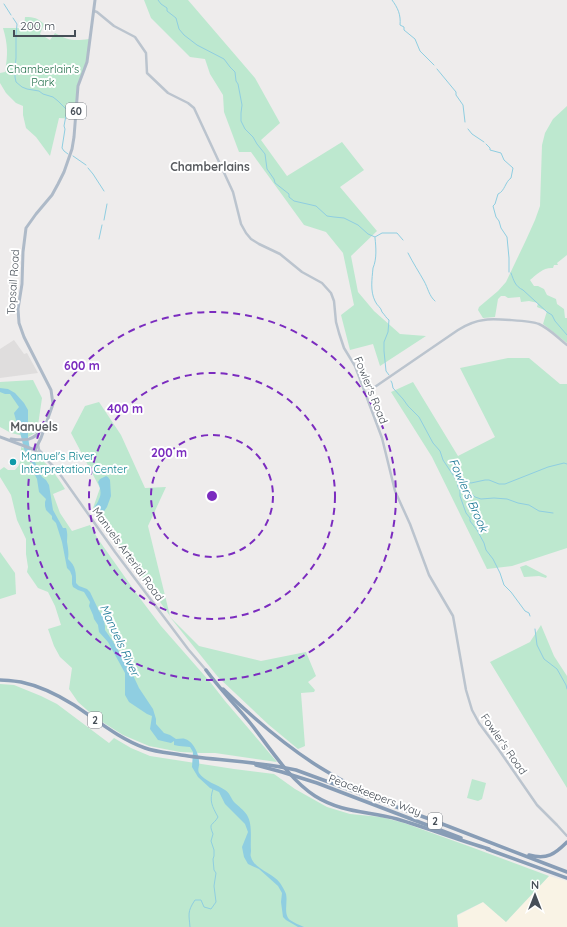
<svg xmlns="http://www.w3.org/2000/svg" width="567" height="927" font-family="Quicksand,sans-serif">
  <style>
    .commercial { fill: #f9f3e5 }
    .education { fill: #dfdddd }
    .green { fill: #bde8cf }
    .water { fill: #8fcee1 }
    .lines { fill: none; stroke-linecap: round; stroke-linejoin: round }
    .stream { stroke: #8fcee1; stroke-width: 1 }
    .secondary { stroke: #bbc4ce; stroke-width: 2.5 }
    .primary { stroke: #aebac8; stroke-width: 3 }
    .highway { stroke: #889db6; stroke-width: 3.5 }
    .ring { fill: none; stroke: #7b2cbf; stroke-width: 2; stroke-dasharray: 7 5 }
    .culture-dot { fill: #0f9aa8; stroke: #fff; stroke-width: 1.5 }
    .labels { text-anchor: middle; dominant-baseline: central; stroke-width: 4; stroke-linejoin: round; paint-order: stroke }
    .shield { fill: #fff; stroke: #7e8389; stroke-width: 1 }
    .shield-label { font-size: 10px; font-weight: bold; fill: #464e57 }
    .park-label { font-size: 11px; fill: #206f49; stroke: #fff }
    .street-label { font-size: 11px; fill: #464e57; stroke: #fff }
    .culture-label { font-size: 11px; fill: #0d838f; stroke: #fff; text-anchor: start }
    .neighbourhood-label { font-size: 12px; font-weight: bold; fill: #595c60; stroke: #fff }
    .water-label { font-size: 12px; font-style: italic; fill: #1b7895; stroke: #fff }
    .centre { fill: #7b2cbf; stroke: #fff; stroke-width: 2 }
    .ring-label { font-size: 12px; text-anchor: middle; font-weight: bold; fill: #7b2cbf; stroke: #fff; stroke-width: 4; stroke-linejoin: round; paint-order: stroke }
  </style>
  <rect width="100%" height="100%" fill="#eeecec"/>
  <!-- commercial -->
  <path class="commercial" d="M549 876 567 881V927H458L457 916 483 902 506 922Z"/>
  <!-- education -->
  <path class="education" d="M14 340 24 354 27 353 38 373 0 378V349Z"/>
  <!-- green -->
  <g class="green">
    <path d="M144 0H188L255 78 280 123 261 140 287 176 342 142 364 170 340 187 377 231 351 256 358 292 374 311 400 334 426 336 380 366 373 344 350 350 341 315 354 305 343 253 326 232 304 225 251 152H239L224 112 223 95 210 74 205 59 190 57 151 18Z"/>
    <path d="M25 17C34 17 38 18 44 24L40 34 50 40 55 33C68 41 75 41 89 39L87 62 78 86 75 119 59 118 50 156 36 137 26 128 23 115V106L16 103 6 93 0 83V73L5 72C8 54 8 45 3 28H24Z"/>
    <path d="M567 106V255L557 263 558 265H554L553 268C544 267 537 274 530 280L534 286H538L544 289 547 295 556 299 557 304 564 309 565 318H567V343L543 324 547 311 537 307 538 303 529 301 521 302 520 297 508 298 505 296H501L498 299 495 317 483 318 478 310 479 307 498 291 506 282 526 240 535 220 540 206 542 145 545 133 553 119Z"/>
    <path d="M508 358H529L560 384H567V548L512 566 487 569 432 457 391 392 413 382 458 456 495 437 460 368Z"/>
    <path d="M33 380 42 398 37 432 28 437 11 433 0 427V382Z"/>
    <path d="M99 402 121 435 145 488 166 487 148 526 170 616 134 565 92 511 100 488 71 433 85 406Z"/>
    <path d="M21 447C25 449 29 450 33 453 46 461 57 476 65 489L53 494 60 513 72 531 90 525 98 539 139 597 161 626 211 683 225 701 277 762 215 753H201L180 752 149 746 123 735 96 718 78 702 69 689 72 668 60 657 54 646 48 629 61 625 55 606 48 592 38 588 27 572 28 567 26 554V539L17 520 11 495 0 477V470L4 467 8 470H15C22 464 21 456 21 447Z"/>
    <path d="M0 552 15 573 16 594 0 599Z"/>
    <path d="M526 565 547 576 546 578 539 576 524 577 520 567Z"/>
    <path d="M170 617 199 646 261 661 306 652 316 676 308 682 315 690 314 692 301 693 305 746 298 749 269 725 218 677Z"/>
    <path d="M541 625 554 656 567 676V788L490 662 530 642Z"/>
    <path d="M0 684 14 685 41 696 57 704 109 743 114 738 131 748 150 756 234 769 274 774 295 789 327 807 350 814 381 817 404 823 471 847 549 876 506 922 483 902 457 915 458 927H0Z"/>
    <path d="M472 779 486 783 482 799 478 801 467 798Z"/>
  </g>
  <!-- water -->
  <g class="water">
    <path d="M0 388 8 389 15 393 24 403 28 410V437L30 450V453L34 460 42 477 46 480 49 485 53 510 63 528H66C68 534 67 537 67 542 68 548 69 553 68 559 76 566 76 573 76 583L79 586 87 589 90 592 99 611 103 617 105 626V630L112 640 128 667 132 673 139 688 153 709 156 719V724L164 733 170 735 176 739C179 739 183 738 185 739 193 741 199 754 199 761 200 766 197 769 199 773 204 781 218 785 225 790 229 792 231 798 234 802 238 806 244 810 247 815 253 825 250 839 251 851 251 853 250 855 251 857 254 869 273 873 280 883 282 886 285 891 286 894 288 902 283 914 290 920 294 923 300 925 304 927H298L286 920 283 917 281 902 282 893 278 886 259 869 248 864 244 857 242 847 248 832 245 824 225 804 219 792 210 788 198 777 192 767 193 752 190 747 179 746 174 745V741L171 743 158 740 150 729 152 716 147 714 129 702 125 695V673L108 642 99 632 98 625 94 619 93 615 89 606 90 602 84 592 78 590 73 587 72 584V576L70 571 67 568 62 542 56 523 52 519V516L46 510 45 506V502L46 499 39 492 37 479 34 473 33 465 24 449 20 432 19 431 14 413 19 407 10 394H5L0 392Z"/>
    <path d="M106 476 108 477 110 480 111 496 107 507 102 514 98 515 94 508C95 505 98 503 99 499 102 494 100 487 98 482L100 479Z"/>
  </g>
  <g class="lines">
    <!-- stream -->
    <g class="stream">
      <path d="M158 0 161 4 167 8V11L176 18 179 29 184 35 197 45 224 59 230 67 235 72 236 81 238 84 242 105 241 113V121L245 129 253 137 257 144 265 154 267 169 274 179 275 183 289 194V197L294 201 316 206 327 216 334 217 344 218 358 225 368 234 375 237"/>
      <path d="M392 0C398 8 401 15 400 25L404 27V30L415 39 420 51 434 65"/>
      <path d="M4 4 11 15"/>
      <path d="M13 18 17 24 16 36V58L15 68V77L16 82 22 87 27 89 39 91 43 94 53 97 58 101 67 110 64 126 65 129 62 148 64 151 68 154"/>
      <path d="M437 69 456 92V95L463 105 465 122"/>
      <path d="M468 129 472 134 484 142"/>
      <path d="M486 144 490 148V150L501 153 504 160 513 168 511 178C505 182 505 191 498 194L495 204 493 206 496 217 499 221 501 228 507 237 509 258V272"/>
      <path d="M73 156 86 165"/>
      <path d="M88 168 93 174 104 191"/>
      <path d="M104 220 107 204"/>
      <path d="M375 237 382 233H397L403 240"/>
      <path d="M375 238C376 247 377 259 373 268 372 279 370 291 375 301 377 306 381 307 382 312 385 315 386 318 389 320L388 332 384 342V351L386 371 389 375"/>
      <path d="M99 239 102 225"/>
      <path d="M408 253C413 263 419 272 424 281 428 288 429 296 435 301"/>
      <path d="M511 273C514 281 515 286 523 290L547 312 552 315 555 321 567 335"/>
      <path d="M391 381 392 383 393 388 403 399 408 406 419 417 433 443 440 451 443 460 457 481 458 487 460 490V496L466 513 470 518V521L477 530 484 543 486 550 493 559 500 573 504 585 511 592 525 611 529 613 530 616"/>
      <path d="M457 481 461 480 471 483 485 480H489L499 484H505L548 467 564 463 567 464"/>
      <path d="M460 490 467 489 475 497 481 499 494 498 507 499 518 503 529 505 539 511 553 513"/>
      <path d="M535 629 537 645 544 659 557 669 566 685 567 689"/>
      <path d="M190 927C189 914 187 912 195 900H201L204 907 211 909 216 902 214 886 216 873 214 870 213 859 214 856V850L211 841 213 834C208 822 213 826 218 817 212 806 209 801 213 789"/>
    </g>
    <!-- secondary -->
    <g class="secondary">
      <path d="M94 11 97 12 114 26 135 37 146 53 147 73 168 93 188 103 194 108 233 192 241 224 246 233 251 239 259 244 280 254 302 272 322 283 331 293 334 301 336 322 339 333 344 348 355 366 382 438 395 491 410 524 429 575 453 616 466 690 472 710 479 723 499 750 537 805 557 825 567 836"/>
      <path d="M366 393 458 330C466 325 475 321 484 320 492 318 532 321 539 324 550 329 558 338 567 345"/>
      <path d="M38 444 39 450 47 458"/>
      <path d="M35 450 49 462 57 470 115 552 188 649 206 670"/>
    </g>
    <!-- primary -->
    <g class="primary">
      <path d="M0 437 35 450 41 438 53 404 51 390 24 337 19 323 18 309 22 284 23 252 26 228 36 214 52 195 58 184 64 172 72 149 74 137 78 86 87 62 95 0"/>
      <path d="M11 439C26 441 33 441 43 428"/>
    </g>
    <!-- highway -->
    <g class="highway">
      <path d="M206 670C220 689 236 706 251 724 270 748 289 779 315 796 342 813 368 811 397 819 428 828 458 840 489 849"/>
      <path d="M0 680C7 680 14 681 21 682 40 686 58 695 74 705 97 720 119 739 145 748 156 752 169 753 181 755 219 761 258 761 296 770L432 820 567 872"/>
      <path d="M223 689C251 716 281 742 313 763 333 776 354 787 375 798"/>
      <path d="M256 765 282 772 317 783 461 838"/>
      <path d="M487 849 567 878"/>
      <path d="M529 855C547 860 555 854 567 842"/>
    </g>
  </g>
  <!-- distance rings -->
  <g class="ring">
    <circle cx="212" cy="496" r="61"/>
    <circle cx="212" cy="496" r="123"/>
    <circle cx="212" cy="496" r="184"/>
  </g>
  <!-- markers -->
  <circle class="culture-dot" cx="13" cy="462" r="4"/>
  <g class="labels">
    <!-- shield labels -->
    <g class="shield">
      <rect x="66" y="103" width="20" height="16" rx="3"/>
      <rect x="88" y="712" width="14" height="16" rx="3"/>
      <rect x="428" y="813" width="14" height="16" rx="3"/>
    </g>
    <g class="shield-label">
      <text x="76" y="111">60</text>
      <text x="95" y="720">2</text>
      <text x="435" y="821">2</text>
    </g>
    <!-- park labels -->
    <g class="park-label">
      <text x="43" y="69">Chamberlain's<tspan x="43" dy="13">Park</tspan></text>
    </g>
    <!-- street labels -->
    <g class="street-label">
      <text transform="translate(13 282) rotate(-86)">Topsail Road</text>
      <text transform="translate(371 390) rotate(68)">Fowler's Road</text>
      <text transform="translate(128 554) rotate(54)">Manuels Arterial Road</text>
      <text transform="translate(504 744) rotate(55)">Fowler's Road</text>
      <text transform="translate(375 795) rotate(21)">Peacekeepers Way</text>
    </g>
    <!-- culture labels -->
    <g class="culture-label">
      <text x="21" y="456">Manuel's River<tspan x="21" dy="13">Interpretation Center</tspan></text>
    </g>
    <!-- neighbourhood labels -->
    <g class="neighbourhood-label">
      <text x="210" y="166">Chamberlains</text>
      <text x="34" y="426">Manuels</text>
    </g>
    <!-- water labels -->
    <g class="water-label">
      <text transform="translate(469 495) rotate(66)">Fowlers Brook</text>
      <text transform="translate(120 640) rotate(65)">Manuels River</text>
    </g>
  </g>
  <circle cx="212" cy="496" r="6" class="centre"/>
  <g class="ring-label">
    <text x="82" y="370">600 m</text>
    <text x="125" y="413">400 m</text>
    <text x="169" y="457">200 m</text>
  </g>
  <!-- north arrow -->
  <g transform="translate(535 895)" stroke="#ffffff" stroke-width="3" paint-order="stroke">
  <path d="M0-3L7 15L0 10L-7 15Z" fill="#464e57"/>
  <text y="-6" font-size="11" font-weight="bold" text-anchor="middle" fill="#464e57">N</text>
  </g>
  <!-- scale -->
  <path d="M14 30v6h61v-6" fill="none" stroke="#464e57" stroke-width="2"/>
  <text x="20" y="30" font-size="12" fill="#464e57" stroke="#ffffff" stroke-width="3" paint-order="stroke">200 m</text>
</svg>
